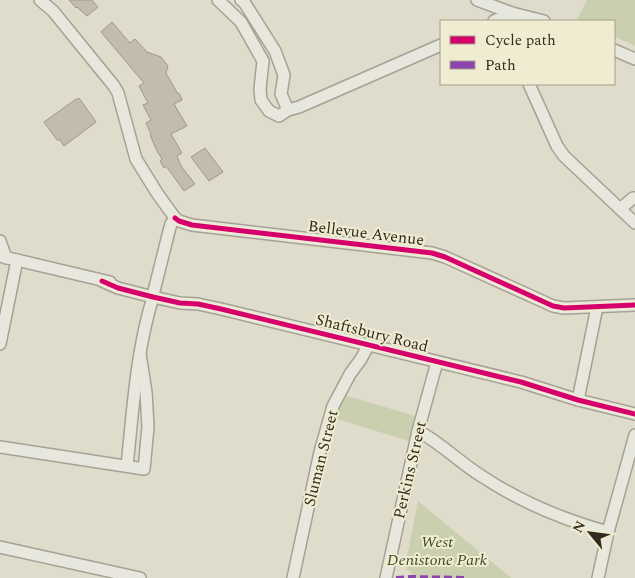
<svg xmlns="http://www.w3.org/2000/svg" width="635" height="578" font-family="Spectral,serif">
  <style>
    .green { fill: #cacfb0 }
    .building { fill: #c2bcad; stroke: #9f998c }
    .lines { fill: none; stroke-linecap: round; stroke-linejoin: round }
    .minor-casing { stroke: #a5a195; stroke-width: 14 }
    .minor { stroke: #e8e7dd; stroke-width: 11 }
    .quiet { stroke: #8e44ad; stroke-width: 4; stroke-dasharray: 8 4; stroke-linecap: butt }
    .cycleway-casing { stroke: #f0ecd2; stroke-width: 8 }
    .cycleway { stroke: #d6006c; stroke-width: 5 }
    .labels { text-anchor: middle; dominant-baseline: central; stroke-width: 4; stroke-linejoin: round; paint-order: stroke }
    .street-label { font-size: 16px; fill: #322b1f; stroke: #f0ecd2 }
    .park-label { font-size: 16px; font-style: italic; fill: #3d4b28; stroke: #f0ecd2 }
  </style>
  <rect width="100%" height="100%" fill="#dfdccc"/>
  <!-- green -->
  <g class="green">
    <path d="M587 0H635V46L614 36V21H582L577 19Z"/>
    <path d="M341 394 415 416 409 441 334 418Z"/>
    <path d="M418 501 511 578H416L405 567Z"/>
  </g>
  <!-- building -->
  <g class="building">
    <path d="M69 0H92L98 7 87 16 77 7 76 8Z"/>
    <path d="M112 22 130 43 135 39 147 52 161 57 168 66 166 73 178 94 179 93 182 100 174 104 187 126 171 134 182 153 177 156 181 166 195 184 184 191 166 166 164 168 160 161 162 159 157 151 150 135 151 134 146 123 151 120 143 105 148 103 139 86 144 83 101 32Z"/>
    <path d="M79 98 96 122 64 146 60 140H57L44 122 76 99V100Z"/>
    <path d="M205 148 223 172 209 181 191 157Z"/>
  </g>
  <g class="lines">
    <defs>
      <g id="minor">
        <path d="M40 0 53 11 114 86 118 93 136 159 157 193 175 218 171 224 169 231 154 291"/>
        <path d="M218 0 241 22 263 61 260 89 261 100 269 111 279 116 288 110 299 107 441 45"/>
        <path d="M241 0 244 2 275 51 284 75 281 94 288 110"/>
        <path d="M477 0 512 13 544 21"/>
        <path d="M494 21 512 13 513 16"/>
        <path d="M614 50 635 59"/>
        <path d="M529 84 557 146 564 156 635 223"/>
        <path d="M620 209 633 198H635"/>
        <path d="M175 218 179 221 192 225 432 253 445 257 553 306 564 308 635 305"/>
        <path d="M0 241 6 258"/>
        <path d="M0 256 110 282"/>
        <path d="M102 281 118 288 153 297 180 303 198 304 221 309 521 382 578 400 635 414"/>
        <path d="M0 344 17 260"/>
        <path d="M578 400 597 307"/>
        <path d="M418 431C441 443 460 463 483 477 521 502 564 520 608 532"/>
        <path d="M0 447 144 469 148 427 146 392 140 354"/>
        <path d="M127 466C133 410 136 352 153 297"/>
        <path d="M0 547 140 578"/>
        <path d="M293 578 320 452 333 406 350 374 361 359 368 346"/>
        <path d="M386 578 418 431 437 362"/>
        <path d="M598 578 608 532 635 435"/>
      </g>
    </defs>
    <!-- minor casing -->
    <use href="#minor" class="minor-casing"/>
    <!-- minor -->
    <use href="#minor" class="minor"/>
    <!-- quiet -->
    <path class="quiet" d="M396 578 411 577 464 578"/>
    <defs>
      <g id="cycleway">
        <path d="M175 218 179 221 192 225 432 253 445 257 553 306 564 308 635 305"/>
        <path d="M102 281 118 288 153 297 180 303 198 304 221 309 521 382 578 400 635 414"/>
      </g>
    </defs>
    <!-- cycleway casing -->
    <use href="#cycleway" class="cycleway-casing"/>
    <!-- cycleway -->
    <use href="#cycleway" class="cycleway"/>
  </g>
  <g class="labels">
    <!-- street labels -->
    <g class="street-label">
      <text transform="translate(366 233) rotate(7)">Bellevue Avenue</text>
      <text transform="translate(372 333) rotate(14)">Shaftsbury Road</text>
      <text transform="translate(321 458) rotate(-76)">Sluman Street</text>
      <text transform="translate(410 470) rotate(-77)">Perkins Street</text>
    </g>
    <!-- park labels -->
    <g class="park-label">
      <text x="437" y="542">West<tspan x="437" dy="18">Denistone Park</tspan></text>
    </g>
  </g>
  <!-- legend -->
  <rect x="440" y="20" width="175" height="65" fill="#f0ecd2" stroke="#a49f8a"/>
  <rect x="450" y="36" width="25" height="8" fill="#d6006c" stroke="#a49f8a"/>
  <text x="485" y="45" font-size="15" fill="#322b1f">Cycle path</text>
  <rect x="450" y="61" width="25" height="8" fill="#8e44ad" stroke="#a49f8a"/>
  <text x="485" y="70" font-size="15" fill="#322b1f">Path</text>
  <!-- north arrow -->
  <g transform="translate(590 533) rotate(299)" stroke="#f0ecd2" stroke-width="4" paint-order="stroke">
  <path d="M0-4L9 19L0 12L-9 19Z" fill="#322b1f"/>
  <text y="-8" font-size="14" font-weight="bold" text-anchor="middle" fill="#322b1f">N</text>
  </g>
</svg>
